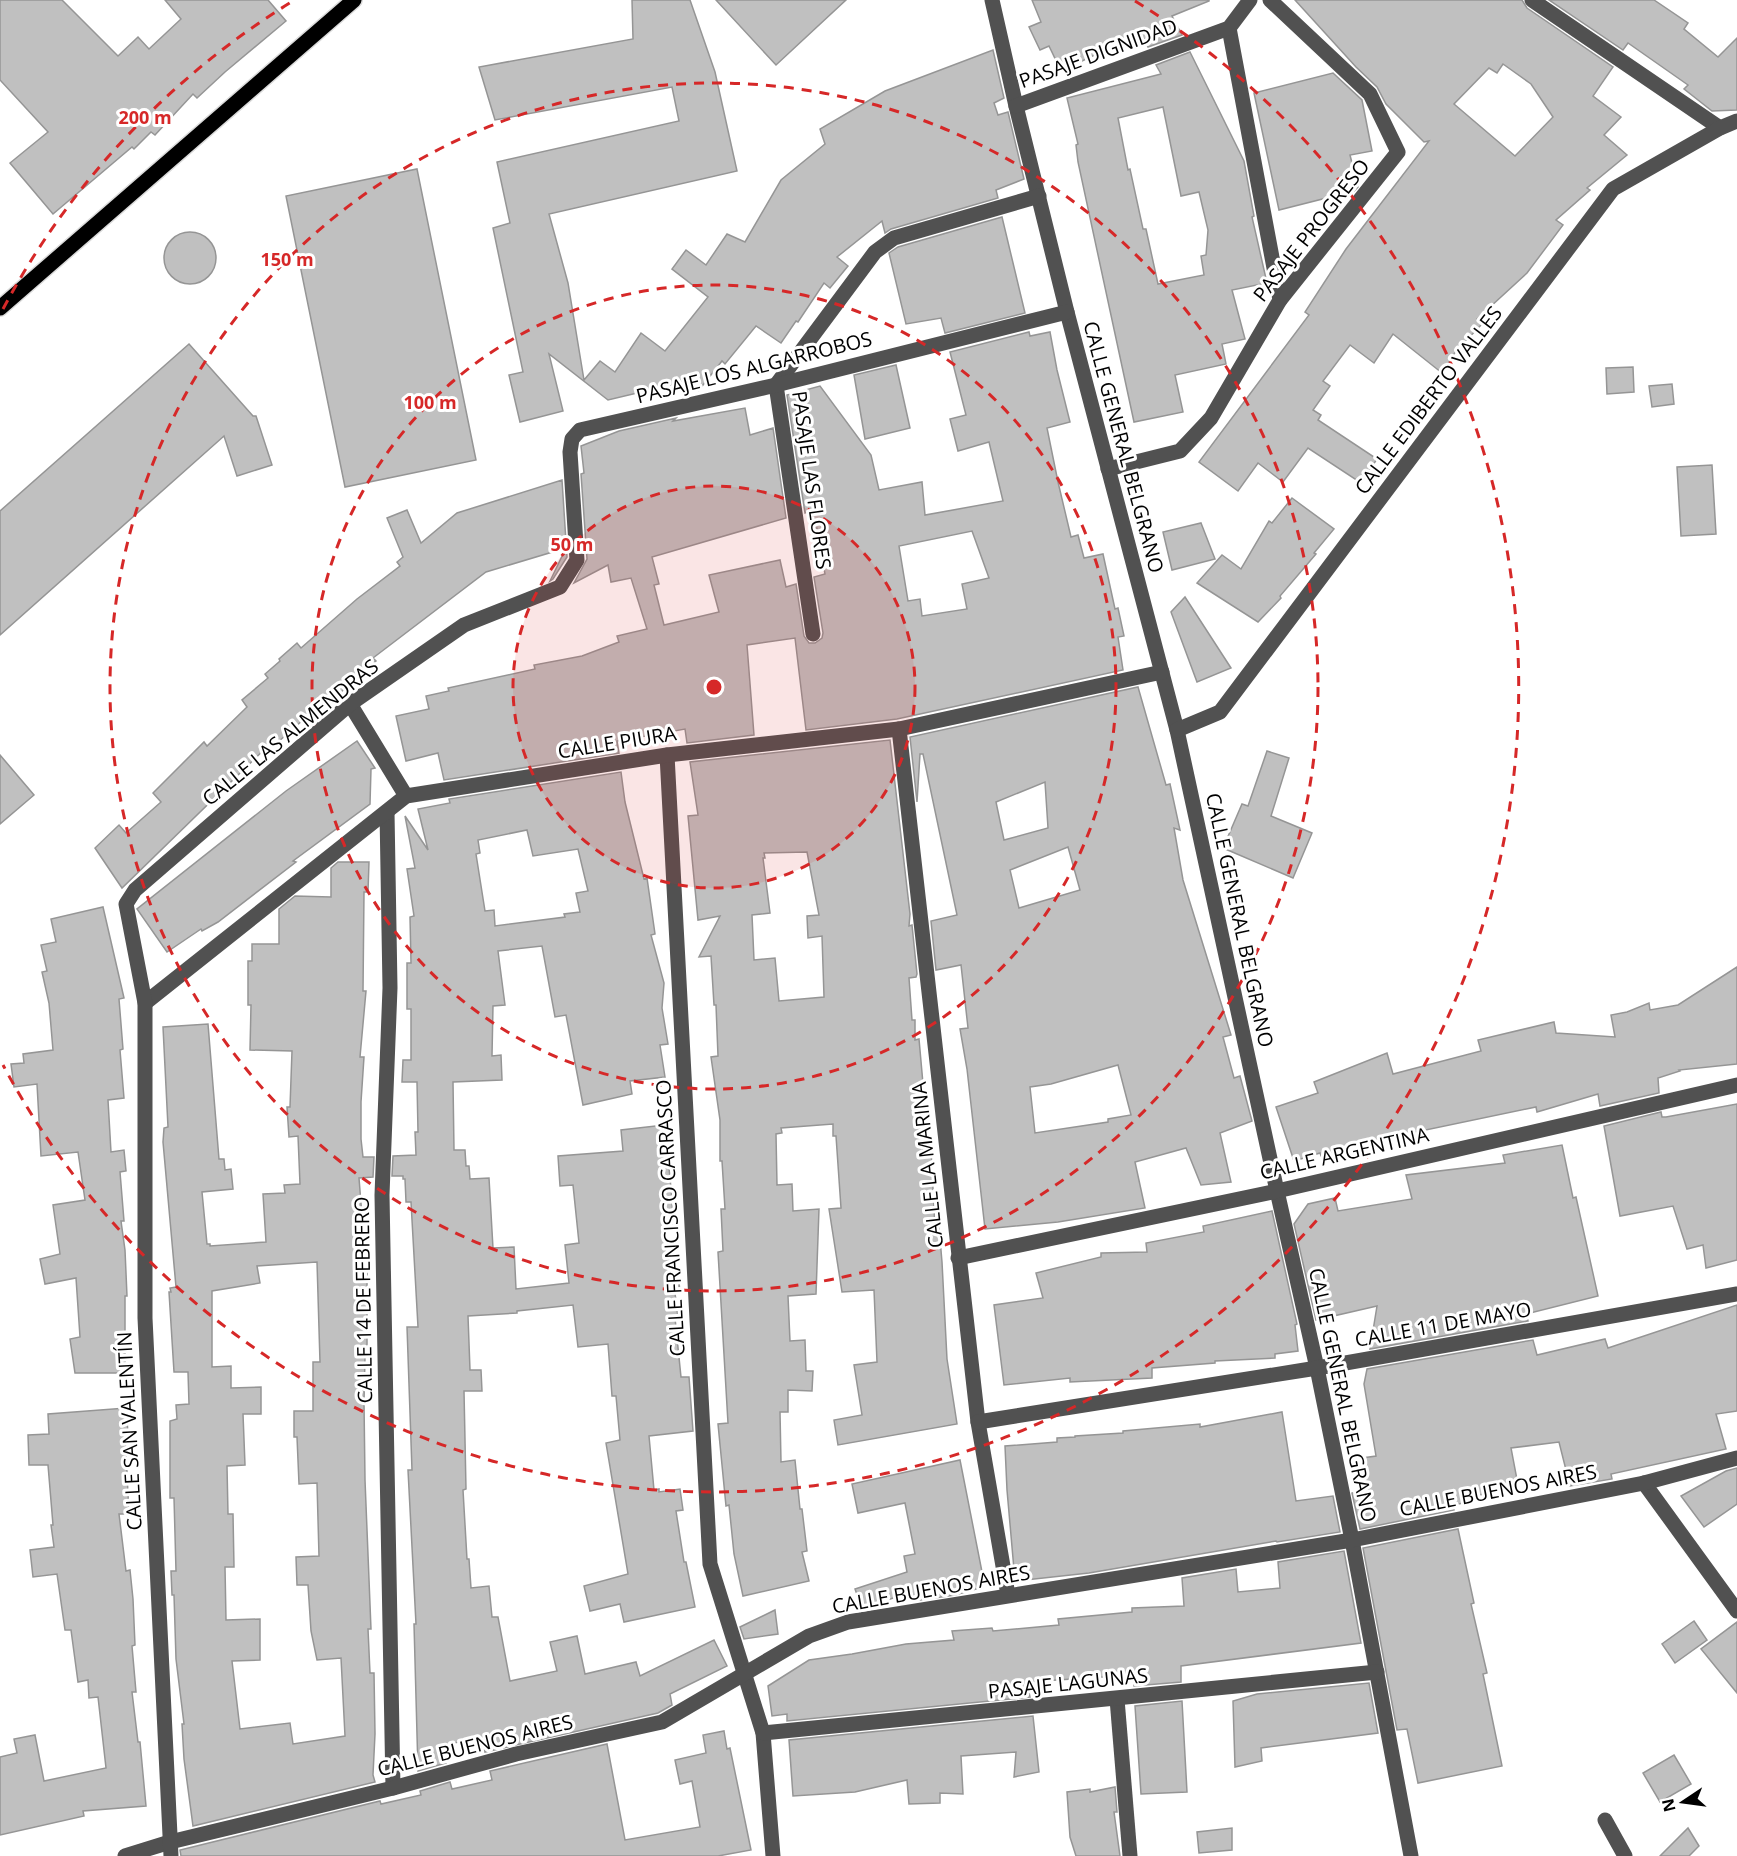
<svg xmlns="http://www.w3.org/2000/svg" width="1737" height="1856" font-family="'Open Sans',sans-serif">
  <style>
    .building { fill: #c0c0c0; stroke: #959595; stroke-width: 1.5; fill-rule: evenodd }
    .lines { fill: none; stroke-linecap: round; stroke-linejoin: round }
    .major-casing { stroke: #dbdbdb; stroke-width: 18 }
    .minor { stroke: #515151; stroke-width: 15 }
    .major { stroke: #000; stroke-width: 15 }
    .ring { fill: none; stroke: #d62828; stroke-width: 3; stroke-dasharray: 10 8 }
    .labels { text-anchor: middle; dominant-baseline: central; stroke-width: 6; stroke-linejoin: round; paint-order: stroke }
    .street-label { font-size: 20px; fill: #000; stroke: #fff }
    .centre { fill: #d62828; stroke: #fff; stroke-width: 3 }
    .ring-label { font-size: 18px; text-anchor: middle; font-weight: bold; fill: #d62828; stroke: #fff; stroke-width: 6; stroke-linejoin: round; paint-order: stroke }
  </style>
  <rect width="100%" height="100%" fill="#fff"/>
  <!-- building -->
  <g class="building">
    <path d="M0 0H62L118 56 138 37 149 49 181 19 165 0H268L286 21 225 72 197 98 193 94 155 135 151 132 134 149 132 147 53 214 10 163 48 132 0 80Z"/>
    <path d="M632 0H690L715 72 737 171 549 214 568 283 584 380 600 361 615 372 641 333 665 351 708 297 672 269 686 250 706 265 727 234 745 242 781 180 825 144 820 129 885 91 993 50 1004 98 994 103 998 115 1008 112 1024 179 996 190 998 198 891 229 885 233 882 221 837 257 848 266 830 288 824 283 798 322 796 321 781 343 756 326 725 364 722 361 699 390 696 379 608 400 549 354 563 411 520 422 509 375 523 372 493 228 510 223 497 162 679 121 672 87 495 120 479 67 633 39Z"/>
    <path d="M716 0H846L776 65Z"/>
    <path d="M1032 0H1209V1L1172 16 1182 35 1148 47 1141 33 1061 71 1049 46 1040 50 1029 27 1041 22Z"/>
    <path d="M1295 0H1522L1527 8 1613 67 1593 96 1621 117 1604 135 1627 155 1587 188 1590 190 1556 220 1563 225 1527 273 1477 319 1482 324 1456 351 1442 373 1393 334 1374 363 1350 345 1323 381 1330 386 1313 410 1321 415 1318 420 1377 459 1361 483 1308 448 1283 482 1258 463 1238 491 1199 462 1309 315 1305 312 1346 249 1429 141 1424 142 1386 104 1377 87 1356 67ZM1503 64 1531 84 1553 117 1515 156 1454 104 1489 68 1497 73Z"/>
    <path d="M1549 0H1654L1688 23 1684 29 1718 57 1737 38V110L1712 111 1684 89 1688 85 1628 43 1623 50Z"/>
    <path d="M1190 52 1244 161 1254 216 1252 217 1267 283 1232 290 1245 339 1222 344 1226 364 1175 375 1183 412 1134 422 1078 162 1076 145 1078 144 1067 98 1161 74 1156 65ZM1163 107 1181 196 1199 192 1208 230 1206 255 1201 256 1204 275 1158 284 1146 229H1143L1130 169 1128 170 1118 118Z"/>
    <path d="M1333 73 1362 100 1372 151 1350 155 1358 187 1354 191 1279 210 1254 93Z"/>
    <path d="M417 169 476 460 345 487 286 196Z"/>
    <path d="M1002 217 1025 313 945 333 941 318 906 324 889 253 898 247Z"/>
    <circle cx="190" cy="258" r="26"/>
    <path d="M1029 332 1030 336 1050 332 1057 370 1070 422 1047 428 1058 482 1071 537 1078 535 1084 558 1103 554 1115 609 1118 608 1124 636 1118 637 1123 670 897 719 806 730 795 638 747 645 754 735 687 743 685 729 617 741 619 753 444 780 438 753 406 761 396 716 429 709 426 696 449 691 448 688 535 669 534 665 582 656 619 642 617 636 647 629 631 578 611 582 608 565 574 583 587 559 581 474 584 473 581 446 619 431 676 418 673 421 745 408 750 435 773 428 786 518 652 557 659 584 654 585 664 625 719 612 709 575 780 560 786 587 796 584 804 636 809 643H815L822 638 823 633 814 577 825 574 817 528H813L810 511 805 513 787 395 820 386 871 455 879 490 922 482 925 515 1003 501 989 442 958 451 950 419 966 415 950 352ZM972 531 989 578 962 584 967 609 922 616 920 599 908 601 899 546Z"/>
    <path d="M189 344 253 416H256L272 465 237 476 224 436 0 635V511Z"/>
    <path d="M896 365 910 428 865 439 854 375Z"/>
    <path d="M1633 367 1634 392 1607 394 1606 368Z"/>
    <path d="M1672 384 1674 404 1652 407 1649 386Z"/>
    <path d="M1712 465 1716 534 1681 536 1677 467Z"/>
    <path d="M562 480 567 557 553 579 550 581 566 548 486 572 373 658 376 661 323 708 320 705 278 742 275 739 122 888 95 848 119 825 126 833 161 802 153 793 204 742 207 746 247 707 242 700 268 678 265 674 280 661 279 659 297 643 301 648 357 599 400 566 397 562 403 557 387 518 407 510 421 543 457 513Z"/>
    <path d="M1292 498 1334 529 1314 553 1316 554 1280 596 1281 598 1258 622 1197 583 1222 555 1241 569 1269 521 1272 523Z"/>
    <path d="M1201 523 1215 559 1172 570 1163 532Z"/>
    <path d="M1185 597 1231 668 1197 682 1171 612Z"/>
    <path d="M1138 687 1166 785 1170 784 1180 830 1174 828 1183 880 1231 1035 1223 1037 1234 1078 1240 1076 1252 1121 1220 1133 1231 1182 1201 1185 1186 1148 1135 1162 1145 1208 1058 1222 985 1229 967 1069 960 1029 968 1028 961 965 936 970 931 921 957 915 923 754H920L917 802 910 737ZM1045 782 1048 828 1004 840 996 802ZM1068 847 1080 890 1019 908 1010 870ZM1118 1065 1131 1115 1108 1119V1122L1035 1133 1030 1087 1051 1084Z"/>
    <path d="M890 740 910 914 909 926 912 925 917 974 916 977 909 978 912 1020H915V1040L919 1039 924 1095 923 1151 931 1150 935 1228 939 1227 942 1262 947 1359 957 1424 838 1445 834 1420 862 1415 854 1365 877 1362 874 1290 842 1292 829 1209 841 1208 836 1136H833V1124L781 1128 782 1133 776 1134 777 1185 792 1184 793 1211 819 1209 816 1294 788 1296 790 1341 805 1340 806 1371H813L812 1391 788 1390V1412H780L781 1462 795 1460 800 1509H802L807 1551 802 1552 809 1581 743 1596 734 1554 729 1505 726 1506 718 1424 728 1423 718 1252 723 1251 721 1209H725L722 1161H720V1120L711 1057 718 1056 716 1005H714L711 956 699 957 720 916 698 920 688 816 698 815 690 762ZM807 852 819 915 807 916 808 938 822 936 824 997 779 1001 775 958 754 960 752 915 770 913 763 858H765L764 853Z"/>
    <path d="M357 741 375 768 371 769 370 804 293 861 296 862 218 922 202 931 201 929 167 952 137 909 286 791Z"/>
    <path d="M1267 751 1289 758 1271 816 1312 833 1293 878 1223 848 1242 804 1248 806Z"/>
    <path d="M0 755 34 795 0 824Z"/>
    <path d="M621 772 625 802 644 879 647 878 655 934 651 935 664 983 662 1008 668 1044 660 1045 665 1077 630 1081 632 1094 583 1105 566 1015 555 1017 542 946 498 951 505 1005 493 1006 492 1056 501 1055 502 1080 453 1082 454 1150H465L466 1166H469L470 1179 489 1178 493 1248 514 1247 516 1289 569 1283 565 1245 579 1243 573 1185 560 1186 558 1156 623 1151 621 1130 664 1125 670 1177 674 1228H666L670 1272 678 1271 680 1293H675L678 1318H675L681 1377H689L693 1431 649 1436 654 1490 659 1489V1492L680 1489 683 1510 676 1511 684 1562H686L695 1607 624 1622 620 1604 590 1611 584 1586 628 1574 606 1443 620 1440 616 1396H612L608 1344 578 1347 573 1305 517 1311V1313L468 1316 470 1370H481L482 1391H464L466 1489 463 1490 467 1559H469L471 1588 489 1586 492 1617H498L510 1681 557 1671 550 1642 577 1636 585 1674 636 1662 640 1676 714 1640 727 1666 670 1694 672 1705 658 1713 485 1752 482 1738 442 1745 446 1763 418 1771 414 1624H416L408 1470H412L407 1327H418L411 1202H406L405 1179H403V1176H392L393 1156 416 1155 415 1132H418L417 1082H402L403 1060H411V1009H407V963H411L410 917 414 916 407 869 415 868 405 816 428 850 418 809 450 803 449 799ZM527 830 533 856 578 849 588 891 576 893 580 912 564 914 565 917 495 926 494 910 485 911 476 854 480 853 478 840Z"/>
    <path d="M338 862H369L368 892H364L363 991H366L360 1057H364L361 1102V1139L363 1157H374L373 1177 359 1178 364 1242H367V1357H365L364 1402 365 1480 371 1629H368L370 1673H374L375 1734 373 1775 375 1782 193 1826 184 1759 182 1724H184L176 1659 174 1595H172L171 1571H176L174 1498H170V1421L177 1419 176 1405 189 1404 188 1372H174L169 1292H171L170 1288 176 1287 163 1142 164 1128 168 1127 163 1027 208 1024 219 1159H224L225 1170 231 1169 233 1189 202 1192 207 1244H210V1246L266 1242 263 1194 285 1193 284 1185 300 1184 298 1136 289 1137 287 1107H290L292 1051 250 1050 251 1005H248V961H252V944H279V909L295 896 331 897V868ZM317 1262 320 1362H313V1411H294V1437H297L299 1484 317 1483 319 1556 296 1557 297 1585H308L311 1631 317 1660 341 1658 345 1736 293 1744 290 1723 240 1729 232 1661 260 1660V1619L226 1620 225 1567H234L233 1514H228L227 1466 245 1465 243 1414H261V1387L231 1388V1366L212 1367V1291L260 1283 257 1266Z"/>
    <path d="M103 907 124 998 119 999 123 1049 120 1050 124 1098 108 1100 111 1152 124 1150 126 1171 120 1172 124 1221H121L125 1250 127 1296H125V1373H75L70 1339 80 1337 76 1278 45 1284 40 1259 60 1254 53 1205 85 1200 78 1152 41 1156 37 1084 14 1087 11 1064 24 1063 23 1054 53 1050 49 1003 42 972 47 971 41 945 56 942 51 919Z"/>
    <path d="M1737 967V1064L1679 1070 1680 1071 1658 1078 1659 1093 1600 1106 1598 1094 1537 1112 1536 1107 1368 1142 1370 1149 1321 1156 1320 1153 1294 1161 1276 1107 1318 1093 1314 1082 1387 1053 1393 1074 1481 1051 1478 1040 1554 1022 1556 1033 1615 1037 1611 1015 1627 1012 1649 1003 1650 1010 1678 1005Z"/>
    <path d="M1737 1104V1260L1706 1268 1703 1245 1687 1249 1673 1206 1620 1216 1604 1126 1661 1112 1662 1117H1666Z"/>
    <path d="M1562 1145 1573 1198 1576 1197 1598 1296 1526 1314 1528 1321 1370 1349 1377 1306 1316 1320 1294 1224 1308 1204 1335 1198 1338 1211 1412 1199 1406 1175 1505 1163 1503 1155Z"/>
    <path d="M1272 1211 1297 1324 1295 1325 1298 1351 1275 1354V1358L1215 1361V1363L1152 1368V1378L1070 1382V1378L1004 1385 994 1305 1043 1298 1036 1273 1101 1257V1253L1147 1252 1146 1243 1204 1232 1203 1226Z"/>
    <path d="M1737 1305V1411L1716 1414 1726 1449 1611 1474 1612 1479 1570 1486 1559 1442 1511 1448 1519 1490 1478 1495 1479 1500 1453 1505 1454 1510 1360 1529 1352 1493 1362 1491 1355 1459 1376 1456 1364 1384 1367 1369 1533 1340 1537 1355 1605 1339 1608 1348Z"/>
    <path d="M126 1408 128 1433H125L129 1514H119L126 1571 130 1570 133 1599 135 1645 132 1646 136 1692H132L138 1742H140L146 1806 83 1811 84 1816 0 1835V1757L17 1753 14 1739 35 1735 44 1781 106 1768 98 1697 89 1698 88 1680 78 1682 71 1630H65L57 1574 33 1577 30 1550 54 1547 51 1525H53L48 1465H29L28 1435 49 1434 48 1414Z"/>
    <path d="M1282 1412 1296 1501 1333 1496 1340 1532 1277 1542 1276 1541 1089 1573 1015 1581 1007 1490 1005 1446 1057 1442V1438L1075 1437V1436L1123 1433V1431L1200 1424V1427Z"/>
    <path d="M960 1460 984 1582 981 1583 983 1587 955 1595 914 1601 912 1592 862 1608 855 1589 907 1572 904 1556 915 1554 905 1503 858 1513 852 1484Z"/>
    <path d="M1737 1468V1504L1704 1527 1681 1496 1726 1471Z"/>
    <path d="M1458 1529 1474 1603 1471 1604 1487 1673 1483 1674 1502 1766 1418 1783 1407 1729 1397 1730 1363 1548Z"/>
    <path d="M1344 1551 1361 1643 1181 1666V1682L1134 1686 1133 1675 1027 1682 1030 1697 787 1721V1714L772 1716 768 1686 809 1660 852 1654 906 1644 954 1640 952 1631 992 1628 993 1631 1059 1625 1058 1619 1132 1612V1608L1184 1606 1182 1578 1236 1569 1238 1592 1280 1588 1278 1562Z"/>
    <path d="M775 1610 778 1634 744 1639 740 1627Z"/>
    <path d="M1694 1621 1707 1640 1675 1663 1662 1644Z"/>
    <path d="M1737 1622V1693L1701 1649Z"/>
    <path d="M1369 1683 1378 1733 1261 1748 1262 1761 1235 1767 1233 1701 1257 1694Z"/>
    <path d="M1182 1701 1187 1792 1141 1794 1135 1706Z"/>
    <path d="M1033 1716 1039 1772 1014 1777 1016 1752 961 1756 963 1794 940 1793V1803L909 1804 907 1780 855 1792 793 1796 789 1740Z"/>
    <path d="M724 1731 727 1749 730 1748 751 1850 718 1856H181L180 1850 380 1801 381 1804 421 1795 420 1791 450 1782 452 1789 492 1780 490 1771 607 1744 625 1840 700 1827 692 1781 680 1784 675 1760 706 1753 703 1735Z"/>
    <path d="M1674 1755 1691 1784 1660 1802 1643 1773Z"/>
    <path d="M1115 1787 1117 1812H1114L1120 1856H1076L1070 1837 1067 1792 1090 1789V1792Z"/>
    <path d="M1232 1828V1850L1199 1853 1197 1832Z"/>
    <path d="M1688 1828 1699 1846 1689 1856H1660Z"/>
  </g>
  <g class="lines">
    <defs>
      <path id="major" d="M0 308 354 0"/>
    </defs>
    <!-- major casing -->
    <use href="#major" class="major-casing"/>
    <!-- minor -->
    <g class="minor">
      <path d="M992 0 1016 106 1067 312 1177 730 1277 1191 1317 1368 1352 1540 1411 1856"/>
      <path d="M1532 0 1720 128"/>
      <path d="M1229 28 1280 300"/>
      <path d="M1016 106 1229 28 1250 0"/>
      <path d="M1108 469 1180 451 1211 418 1280 300 1398 152 1370 94 1270 0"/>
      <path d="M813 634 776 385 875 252 894 238 1039 196"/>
      <path d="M350 704 406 796"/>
      <path d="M899 729 978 1422 1008 1595"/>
      <path d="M1177 730 1220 712 1613 189 1720 128 1737 121"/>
      <path d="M667 755 710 1564 763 1733 773 1856"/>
      <path d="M387 812 390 988 382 1195 393 1788"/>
      <path d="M145 1003 406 796 667 755 899 729 1162 672"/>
      <path d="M958 1258 1277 1191 1737 1085"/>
      <path d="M978 1422 1317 1368 1737 1294"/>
      <path d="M1644 1483 1737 1611"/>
      <path d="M1117 1699 1130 1856"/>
      <path d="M763 1733 1377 1672"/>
      <path d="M1605 1820 1625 1856"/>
      <path d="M125 1856 170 1842 393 1788 516 1754 662 1722 809 1636 848 1622 1352 1540 1644 1483 1737 1458"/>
      <path d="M171 1856 145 1318V1003L126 904 135 890 350 704 464 625 560 587 577 560 570 452 572 439 580 430 776 385 1067 312"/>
    </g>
    <!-- major -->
    <use href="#major" class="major"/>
  </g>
  <!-- distance rings -->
  <circle cx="714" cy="687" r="201" fill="#d62828" fill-opacity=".12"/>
  <g class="ring">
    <circle cx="714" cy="687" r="201"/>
    <circle cx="714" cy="687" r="402"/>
    <circle cx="714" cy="687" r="604"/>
    <path d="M3 309A805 805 0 0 1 293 1M1135 1A805 805 0 1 1 3 1065"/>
  </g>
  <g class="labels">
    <!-- street labels -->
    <g class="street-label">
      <text transform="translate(1098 53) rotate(-20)">PASAJE DIGNIDAD</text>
      <text transform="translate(1311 230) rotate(-52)">PASAJE PROGRESO</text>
      <text transform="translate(754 367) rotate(-14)">PASAJE LOS ALGARROBOS</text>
      <text transform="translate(1428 400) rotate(-53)">CALLE EDIBERTO VALLES</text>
      <text transform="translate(1124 447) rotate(75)">CALLE GENERAL BELGRANO</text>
      <text transform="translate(812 480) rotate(82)">PASAJE LAS FLORES</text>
      <text transform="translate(290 732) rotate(-39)">CALLE LAS ALMENDRAS</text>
      <text transform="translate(617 742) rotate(-9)">CALLE PIURA</text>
      <text transform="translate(1240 920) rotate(78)">CALLE GENERAL BELGRANO</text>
      <text transform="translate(1344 1153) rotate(-13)">CALLE ARGENTINA</text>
      <text transform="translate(927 1165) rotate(-96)">CALLE LA MARINA</text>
      <text transform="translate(670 1218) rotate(-93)">CALLE FRANCISCO CARRASCO</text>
      <text transform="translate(363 1300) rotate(-91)">CALLE 14 DE FEBRERO</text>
      <text transform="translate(1443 1324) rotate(-10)">CALLE 11 DE MAYO</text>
      <text transform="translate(1343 1395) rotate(78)">CALLE GENERAL BELGRANO</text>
      <text transform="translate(129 1431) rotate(-93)">CALLE SAN VALENTÍN</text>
      <text transform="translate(1498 1490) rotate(-11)">CALLE BUENOS AIRES</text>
      <text transform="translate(931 1589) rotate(-10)">CALLE BUENOS AIRES</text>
      <text transform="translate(1068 1683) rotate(-6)">PASAJE LAGUNAS</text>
      <text transform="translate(475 1745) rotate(-14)">CALLE BUENOS AIRES</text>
    </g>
  </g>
  <circle cx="714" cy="687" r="9" class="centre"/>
  <g class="ring-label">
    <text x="145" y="124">200 m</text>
    <text x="287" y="266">150 m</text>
    <text x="430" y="409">100 m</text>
    <text x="572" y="551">50 m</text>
  </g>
  <!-- north arrow -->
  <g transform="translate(1683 1802) rotate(257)" stroke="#ffffff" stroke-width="4.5" paint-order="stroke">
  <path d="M0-4.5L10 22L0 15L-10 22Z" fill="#000000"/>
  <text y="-9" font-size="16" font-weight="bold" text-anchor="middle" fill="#000000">N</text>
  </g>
</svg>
